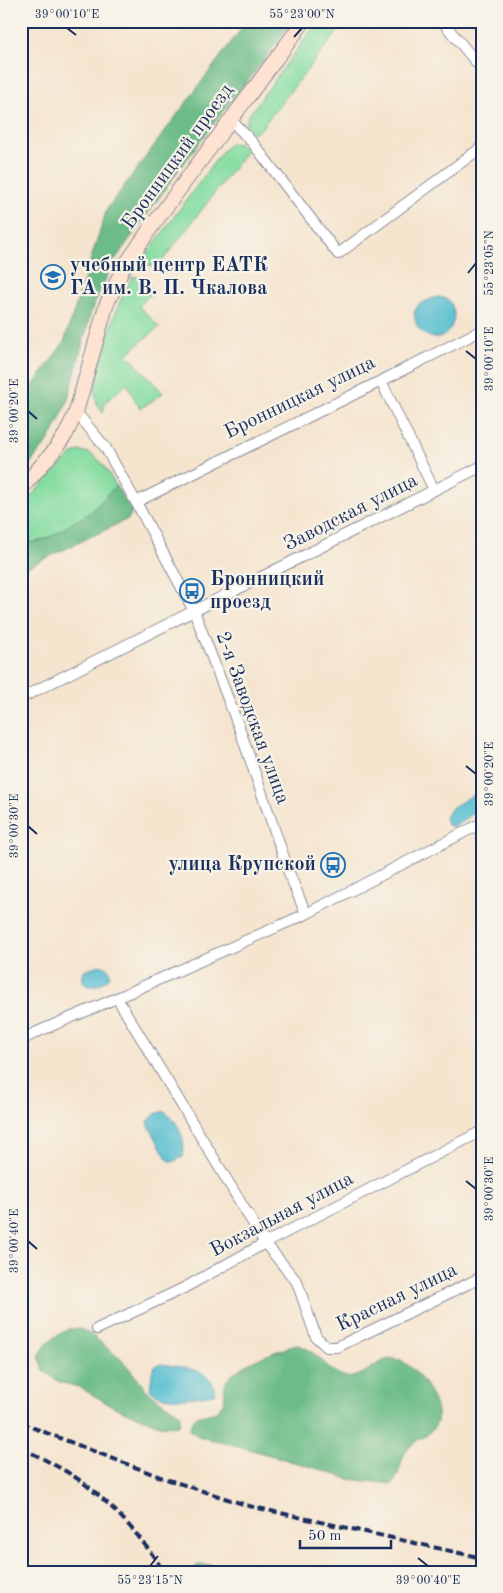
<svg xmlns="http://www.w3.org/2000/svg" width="503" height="1593" font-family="'Old Standard TT',serif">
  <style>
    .green { fill: #85dda1; stroke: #508680 }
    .forest { fill: #6cbc87; stroke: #447672 }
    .water { fill: #53bdd0; stroke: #377697 }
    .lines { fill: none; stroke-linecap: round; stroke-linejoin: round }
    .street-casing { stroke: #888a96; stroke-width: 12 }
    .secondary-casing { stroke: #888a96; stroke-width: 16 }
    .street { stroke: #fff; stroke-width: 10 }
    .secondary { stroke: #fee3d2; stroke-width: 14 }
    .rail { stroke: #1b2f5e; stroke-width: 4; stroke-dasharray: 8 4; stroke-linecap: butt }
    .ticks { fill: none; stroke: #1b2f5e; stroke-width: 2 }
    .labels { text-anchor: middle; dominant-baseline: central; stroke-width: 4.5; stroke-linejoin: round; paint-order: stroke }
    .street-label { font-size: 20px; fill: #1b2f5e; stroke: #f7f3e8 }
    .poi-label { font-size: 20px; font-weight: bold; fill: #1b2f5e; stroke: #f7f3e8; text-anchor: start }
    .neatline { fill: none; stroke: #1b2f5e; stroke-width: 2 }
    .ticks-label { font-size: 12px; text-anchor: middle; fill: #1b2f5e }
  </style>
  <rect width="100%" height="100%" fill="#f7f3e8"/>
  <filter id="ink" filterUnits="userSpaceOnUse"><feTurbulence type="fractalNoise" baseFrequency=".02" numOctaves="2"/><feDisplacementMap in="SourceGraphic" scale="10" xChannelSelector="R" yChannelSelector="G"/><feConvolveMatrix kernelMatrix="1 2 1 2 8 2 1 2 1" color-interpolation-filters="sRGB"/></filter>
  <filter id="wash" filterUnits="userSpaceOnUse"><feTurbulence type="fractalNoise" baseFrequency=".0096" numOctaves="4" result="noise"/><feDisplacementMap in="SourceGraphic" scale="20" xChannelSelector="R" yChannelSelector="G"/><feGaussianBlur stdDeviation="1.12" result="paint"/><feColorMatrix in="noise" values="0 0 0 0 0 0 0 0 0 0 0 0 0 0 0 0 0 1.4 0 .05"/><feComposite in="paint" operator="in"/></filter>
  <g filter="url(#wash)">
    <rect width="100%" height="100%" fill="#f5e4ce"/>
    <!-- green -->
    <g class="green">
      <path d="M318 21H346L259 131 252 133C245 128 245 122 249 115Z"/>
      <path d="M230 143 240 144 247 151 159 265 152 266 141 262 221 153Z"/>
      <path d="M133 276 138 277 154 291 139 306 159 327 127 354 163 393 140 409 127 384 105 402 103 413C98 407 95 400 95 391 95 367 119 296 133 276Z"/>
      <path d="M79 451C99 452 107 471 116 486 108 495 100 504 91 512 75 526 53 537 33 543L21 537V506L71 455Z"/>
    </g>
    <!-- forest -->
    <g class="forest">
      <path d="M247 21H292L261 64 223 111 177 172 112 264 92 309 67 403 57 425 47 443 21 474V403L64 342 107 209Z"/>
      <path d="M116 486 131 510V514L128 519 21 570V537L33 543 47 539 91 512Z"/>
      <path d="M68 1329H81L93 1336 124 1362 149 1393 180 1414 179 1426 159 1425 116 1408 79 1387 59 1382 43 1370 39 1357 42 1351 50 1340Z"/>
      <path d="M299 1345C318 1351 329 1374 346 1377 362 1380 376 1360 391 1359 413 1357 442 1404 437 1422 432 1436 415 1438 407 1450 399 1461 401 1475 392 1484L348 1479 319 1469 220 1441 202 1438 190 1431C190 1410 206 1419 217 1410 228 1401 223 1394 225 1385 228 1368 283 1347 299 1345Z"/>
      <path d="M197 1565H210L226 1572H192Z"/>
    </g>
    <!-- water -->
    <g class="water">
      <path d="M436 297C469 296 452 355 423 333 416 328 415 321 414 312L419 304Z"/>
      <path d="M473 795 479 797 481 799 480 809 454 827 447 825 445 817 453 807Z"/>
      <path d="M98 965C106 966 111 968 110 977 101 987 77 993 84 971Z"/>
      <path d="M164 1111C178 1119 187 1142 183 1157L172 1162 167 1159 149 1126 148 1121 155 1114Z"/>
      <path d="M161 1364C178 1367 218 1368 214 1394 195 1397 166 1404 150 1390L152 1372 155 1366Z"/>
    </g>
  </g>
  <g filter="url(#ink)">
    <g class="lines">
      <defs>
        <g id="street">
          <path d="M442 21 482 69"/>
          <path d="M231 120 252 142 338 254 482 147"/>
          <path d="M381 381 434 490"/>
          <path d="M76 412 105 447 136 502 194 611 240 730 291 878 306 914"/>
          <path d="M136 502 381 381 482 330"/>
          <path d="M21 698 482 466"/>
          <path d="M117 998 265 1243 297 1282 316 1337 327 1347H337L482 1277"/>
          <path d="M21 1040 37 1032 117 998 306 914 482 823"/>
          <path d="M97 1329 182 1289 265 1243 482 1131"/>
        </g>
        <path id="secondary" d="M21 489 53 452 66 434 76 412 106 306 122 270 152 226 304 21"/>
      </defs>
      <!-- street casing -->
      <use href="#street" class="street-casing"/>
      <!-- secondary casing -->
      <use href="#secondary" class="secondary-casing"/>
      <!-- street -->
      <use href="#street" class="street"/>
      <!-- secondary -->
      <use href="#secondary" class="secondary"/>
      <!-- rail -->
      <g class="rail">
        <path d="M21 1423 163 1478 249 1506 482 1558"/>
        <path d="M21 1448C40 1457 58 1466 75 1477 110 1501 141 1536 164 1572"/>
      </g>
    </g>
  </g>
  <!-- ticks -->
  <path class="ticks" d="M67 28 76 35M294 37 302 28M468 273 476 263M466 351 476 359M28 411 37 419M466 766 476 774M28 826 37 834M466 1181 476 1189M28 1241 37 1249M418 1558 428 1566M150 1566 158 1556"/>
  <!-- icons -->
  <defs>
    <symbol id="university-ring" viewBox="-11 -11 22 22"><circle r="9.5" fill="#f7f3e8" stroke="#1f6fb2" stroke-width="1.5"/><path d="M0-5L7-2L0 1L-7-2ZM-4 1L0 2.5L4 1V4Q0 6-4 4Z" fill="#1f6fb2"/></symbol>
    <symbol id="bus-ring" viewBox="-11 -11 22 22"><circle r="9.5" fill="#f7f3e8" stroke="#1f6fb2" stroke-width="1.5"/><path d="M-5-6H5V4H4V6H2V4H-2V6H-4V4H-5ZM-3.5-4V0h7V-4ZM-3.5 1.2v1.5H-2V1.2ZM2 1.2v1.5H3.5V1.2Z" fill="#1f6fb2"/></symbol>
  </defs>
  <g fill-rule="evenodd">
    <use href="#university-ring" x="39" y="263" width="28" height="28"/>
    <use href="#bus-ring" x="178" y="577" width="28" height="28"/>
    <use href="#bus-ring" x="319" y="851" width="28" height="28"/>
  </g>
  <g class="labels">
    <!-- street labels -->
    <g class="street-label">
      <text transform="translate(178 157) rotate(-54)">Бронницкий проезд</text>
      <text transform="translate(300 398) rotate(-26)">Бронницкая улица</text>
      <text transform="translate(351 513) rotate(-27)">Заводская улица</text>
      <text transform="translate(252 718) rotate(70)">2-я Заводская улица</text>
      <text transform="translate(282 1215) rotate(-28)">Вокзальная улица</text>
      <text transform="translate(397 1298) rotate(-26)">Красная улица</text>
    </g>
    <!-- poi labels -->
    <g class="poi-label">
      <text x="70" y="266">учебный центр ЕАТК<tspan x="70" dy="23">ГА им. В. П. Чкалова</tspan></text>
      <text x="210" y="580">Бронницкий<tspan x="210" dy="23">проезд</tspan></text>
      <text x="316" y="865" text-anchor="end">улица Крупской</text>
    </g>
  </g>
  <!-- margin -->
  <rect width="503" height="1593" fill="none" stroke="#f7f3e8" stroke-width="55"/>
  <!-- scale -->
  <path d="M300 1540v8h91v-8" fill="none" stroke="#1b2f5e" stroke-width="2.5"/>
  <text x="308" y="1540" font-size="15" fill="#1b2f5e" stroke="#f7f3e8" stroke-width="4" paint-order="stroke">50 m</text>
  <rect x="28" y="28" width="448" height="1538" class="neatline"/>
  <g class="ticks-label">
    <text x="67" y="18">39°00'10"E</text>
    <text x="302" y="18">55°23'00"N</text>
    <text transform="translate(489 263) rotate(-90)" y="4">55°23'05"N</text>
    <text transform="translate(489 359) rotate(-90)" y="4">39°00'10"E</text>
    <text transform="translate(14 411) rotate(-90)" y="4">39°00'20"E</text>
    <text transform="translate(489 774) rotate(-90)" y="4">39°00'20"E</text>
    <text transform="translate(14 826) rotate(-90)" y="4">39°00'30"E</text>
    <text transform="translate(489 1189) rotate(-90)" y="4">39°00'30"E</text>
    <text transform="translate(14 1241) rotate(-90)" y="4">39°00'40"E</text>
    <text x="150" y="1584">55°23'15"N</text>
    <text x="428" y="1584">39°00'40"E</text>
  </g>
</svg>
